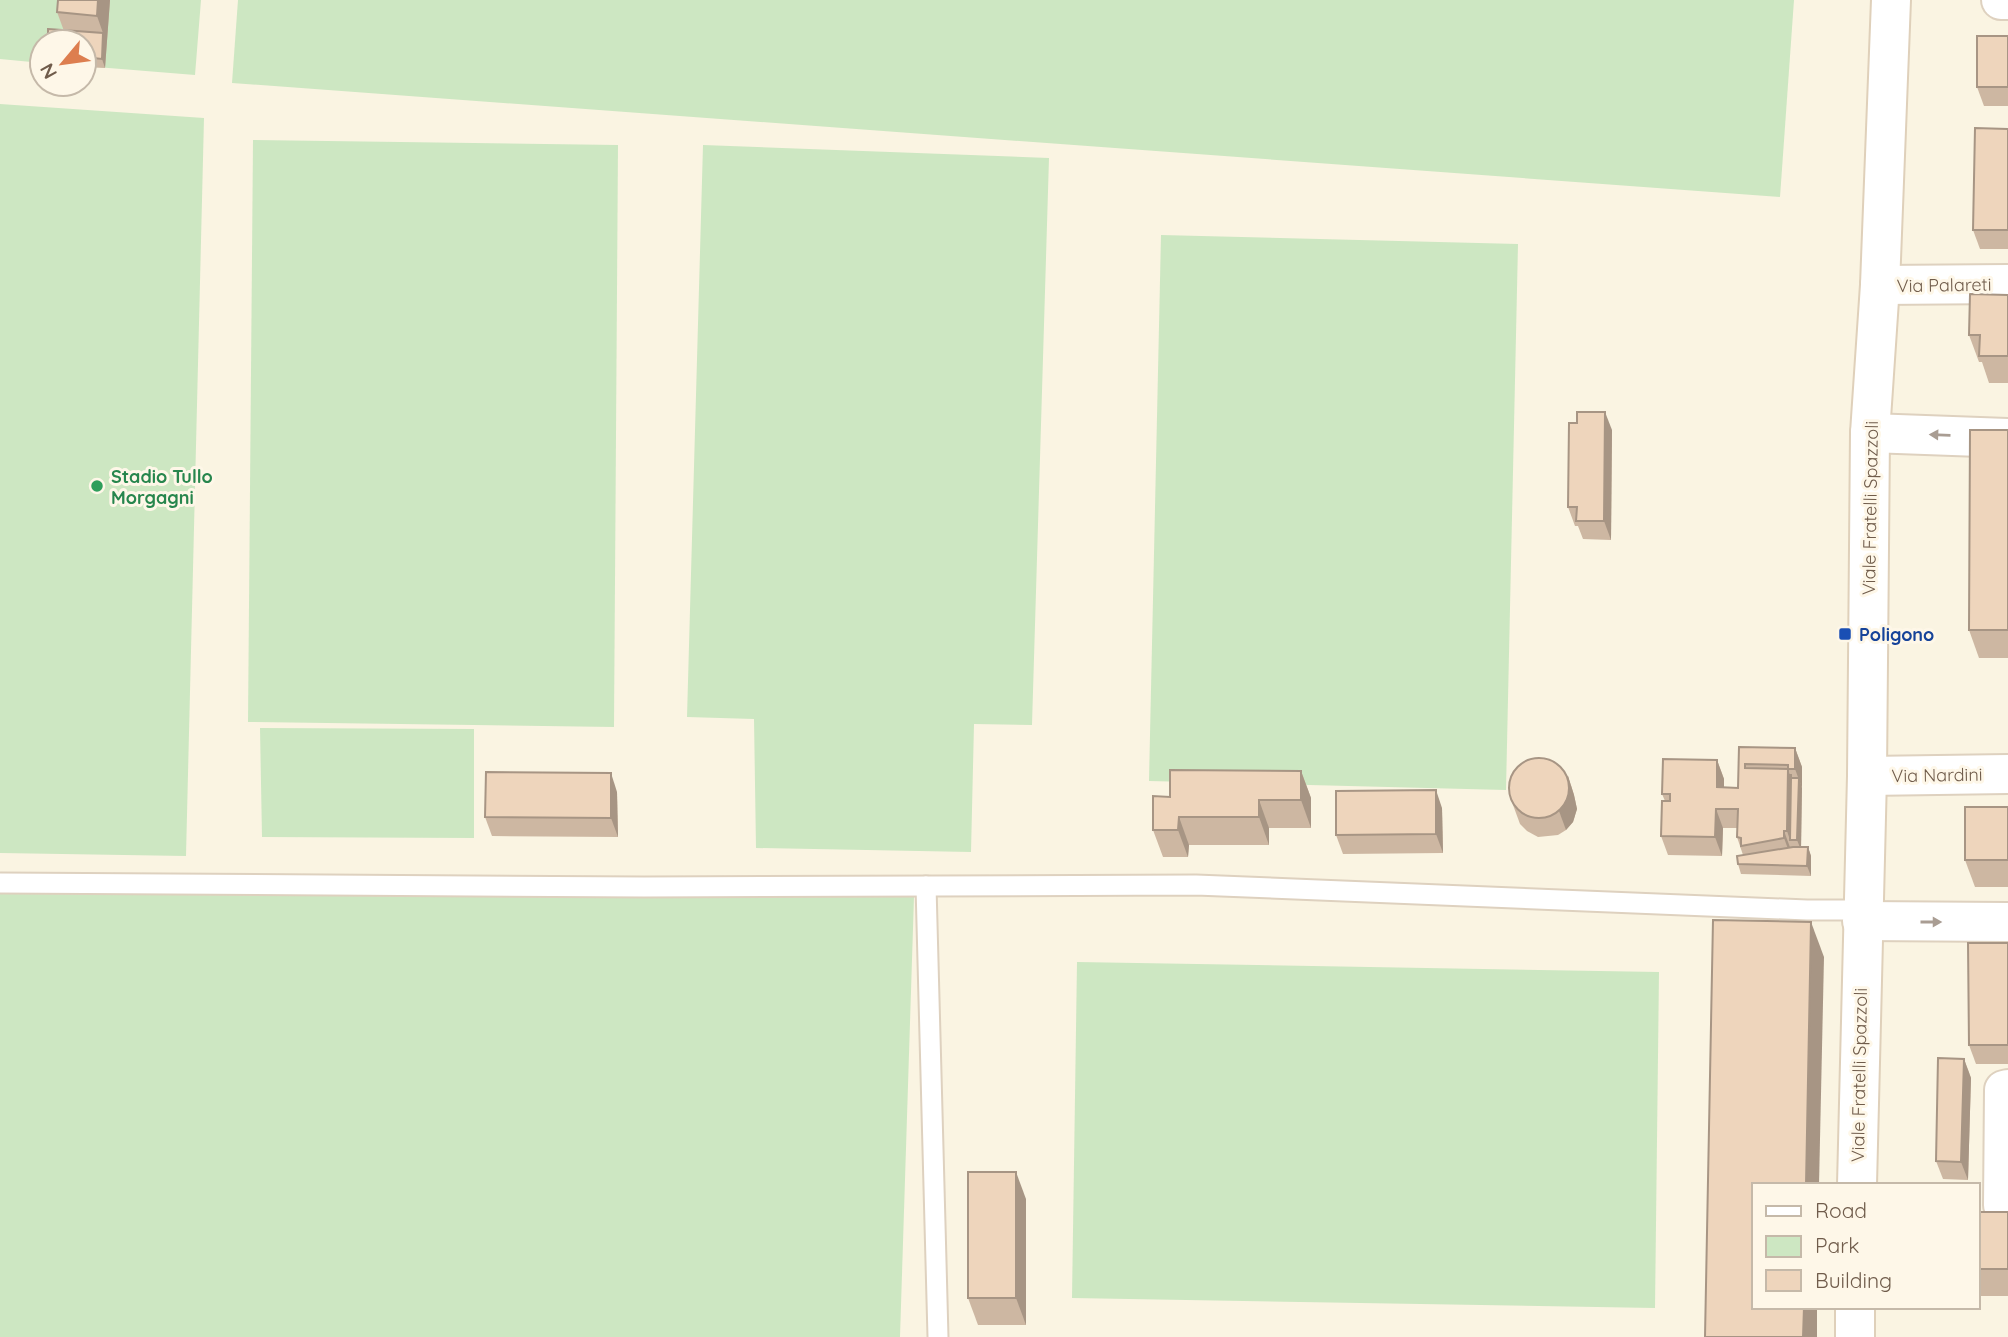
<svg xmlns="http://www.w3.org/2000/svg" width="2008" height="1337" font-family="Quicksand,sans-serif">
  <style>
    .green { fill: #cde7c2 }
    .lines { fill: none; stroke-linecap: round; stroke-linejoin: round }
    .lane-casing { stroke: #ded1bf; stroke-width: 23 }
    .street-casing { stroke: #ded1bf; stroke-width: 42 }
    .secondary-casing { stroke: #dfd0ba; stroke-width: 42 }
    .lane { stroke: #fff; stroke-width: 19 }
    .street { stroke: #fff; stroke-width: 38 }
    .secondary { stroke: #fff; stroke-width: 38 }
    .wall { fill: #cdb7a2 }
    .shaded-wall { fill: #a79584 }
    .building { fill: #eed5bc; stroke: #a79584; stroke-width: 2; fill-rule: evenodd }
    .oneway { fill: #a99d93 }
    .leisure-dot { fill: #2e9e5b; stroke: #fef7e8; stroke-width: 2.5 }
    .transit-dot { fill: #1a4fb4; stroke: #fef7e8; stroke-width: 2.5 }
    .labels { text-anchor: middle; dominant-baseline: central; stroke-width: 6; stroke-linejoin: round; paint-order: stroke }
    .street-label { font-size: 18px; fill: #705c4b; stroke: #fef7e8 }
    .leisure-label { font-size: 18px; font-weight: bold; fill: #27864d; stroke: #fef7e8; text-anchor: start }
    .transit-label { font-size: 18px; font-weight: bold; fill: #164399; stroke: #fef7e8; text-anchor: start }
  </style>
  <rect width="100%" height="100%" fill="#faf4e2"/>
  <!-- green -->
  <g class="green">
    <path d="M0 0H201L195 75 84 66V42H42V63L0 59Z"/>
    <path d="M238 0H1794L1780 197 232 83Z"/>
    <path d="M0 104 204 118 186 856 0 853Z"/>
    <path d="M253 140 618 145 614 727 248 722Z"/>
    <path d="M703 145 1049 158 1032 725 974 724 971 852 756 848 754 719 687 717Z"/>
    <path d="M1161 235 1518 244 1506 790 1149 781Z"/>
    <path d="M260 728 474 729V838L262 837Z"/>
    <path d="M0 891 914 897 900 1337H0Z"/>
    <path d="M1077 962 1659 972 1655 1308 1072 1298Z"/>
  </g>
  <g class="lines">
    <defs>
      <g id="lane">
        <path d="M0 883 644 887 1196 885 1807 910H1863"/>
        <path d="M926 886 938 1337"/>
      </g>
      <g id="street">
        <path d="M2001 0H2008"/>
        <path d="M1880 285 2008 284"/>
        <path d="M1870 433 2008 438"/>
        <path d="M1867 776 2008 774"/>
        <path d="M1862 921 2008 922"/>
        <path d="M2003 1205 2004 1090 2008 1089"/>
      </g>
      <g id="secondary">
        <path d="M1857 1185 1867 776 1870 433 1880 285 1891 0"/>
        <path d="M1855 1337V1307"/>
      </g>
    </defs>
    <!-- lane casing -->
    <use href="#lane" class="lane-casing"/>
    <!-- street casing -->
    <use href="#street" class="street-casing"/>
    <!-- secondary casing -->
    <use href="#secondary" class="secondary-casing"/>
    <!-- lane -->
    <use href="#lane" class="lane"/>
    <!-- street -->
    <use href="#street" class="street"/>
    <!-- secondary -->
    <use href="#secondary" class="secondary"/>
  </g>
  <!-- wall -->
  <g class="wall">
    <path d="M58 0H110L105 68 84 67V42L64 31 57 12Z"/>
    <path d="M2008 36V106H1984L1977 87Z"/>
    <path d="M2008 129V249H1980L1973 230Z"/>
    <path d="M2008 295V383H1989L1982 362H1979L1969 335Z"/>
    <path d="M1612 430 1611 540 1583 539 1578 526H1575L1568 507Z"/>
    <path d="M2008 430V658H1979L1969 630Z"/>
    <path d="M1739 747 1795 748 1802 767 1801 847H1808L1811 856V876L1741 874 1738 864 1743 855 1737 837V828H1723L1722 856 1668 855 1661 836 1665 801 1662 794 1717 760 1724 779V788H1738Z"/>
    <path d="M1301 771 1311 798V828H1269V845H1189L1188 857H1163L1153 830 1170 797Z"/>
    <path d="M1568 776 1574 795 1577 809 1573 822 1566 830 1558 835 1538 837 1527 831 1520 824 1509 794Z"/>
    <path d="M617 792 618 837 492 836 485 817Z"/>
    <path d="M2008 807V887H1975L1965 860Z"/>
    <path d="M1442 808 1443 853 1343 854 1336 835Z"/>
    <path d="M2008 943V1064H1976L1969 1045Z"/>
    <path d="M1964 1059 1971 1078 1968 1180 1943 1179 1936 1161Z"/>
    <path d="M1026 1199V1325H978L968 1298Z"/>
    <rect x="1978" y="1212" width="30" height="84"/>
  </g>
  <!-- shaded-wall -->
  <g class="shaded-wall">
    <path d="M98 0H110L105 68 102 59 103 33 97 16Z"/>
    <path d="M1605 412 1612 430 1611 540 1604 521Z"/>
    <path d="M1795 748 1802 767V788L1795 769Z"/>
    <path d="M1717 760 1724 779V806L1717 787Z"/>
    <path d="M1788 769 1794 788 1790 840 1787 831Z"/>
    <path d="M1301 771 1311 798V828L1301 800Z"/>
    <path d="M611 773 617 792 618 837 611 818Z"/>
    <path d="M1568 776 1574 795 1577 809 1573 822 1566 830 1559 811Z"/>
    <path d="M1799 778 1802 788 1801 850 1797 840Z"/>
    <path d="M1436 790 1442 808 1443 853 1436 834Z"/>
    <path d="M1259 800 1269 828V845L1259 817Z"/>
    <path d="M1716 809 1723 828 1722 856 1715 837Z"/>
    <path d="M1179 817 1189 845 1188 857 1178 830Z"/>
    <path d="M1784 831 1791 850V857L1784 838Z"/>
    <path d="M1808 847 1811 856V876L1807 866Z"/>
    <path d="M1811 922 1824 957 1819 1185H1806Z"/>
    <path d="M1964 1059 1971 1078 1968 1180 1961 1162Z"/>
    <path d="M1016 1172 1026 1199V1325L1016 1298Z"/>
    <path d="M1804 1307H1817V1337H1803Z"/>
  </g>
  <!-- building -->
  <g class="building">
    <path d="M58 0H98L97 16 57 12Z"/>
    <path d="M48 29 103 33 102 59 84 57V42H48Z"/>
    <rect x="1977" y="36" width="31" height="51"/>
    <path d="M1975 128 2008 129V230H1973Z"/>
    <path d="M1970 294 2008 295V356H1979L1980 335H1969Z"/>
    <path d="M1577 412H1605L1604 521H1576L1577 507H1568L1569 423H1577Z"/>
    <path d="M1970 430H2008V630H1969Z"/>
    <path d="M1739 747 1795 748V769H1788L1787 831H1784V838L1741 846V838L1737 837 1738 809H1716L1715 837 1661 836 1662 801H1670V794H1662L1663 759 1717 760V787L1738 788ZM1745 764 1788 765V769L1745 768Z"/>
    <circle cx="1539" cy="788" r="30"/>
    <path d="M1170 770 1301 771V800H1259V817H1179L1178 830H1153V796L1170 797Z"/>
    <path d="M486 772 611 773V818L485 817Z"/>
    <path d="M1790 775H1791V778H1799L1797 840H1790L1791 778Z"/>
    <path d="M1436 790V834L1336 835V791Z"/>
    <rect x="1965" y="807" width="43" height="53"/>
    <path d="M1793 847H1808L1807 866 1738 864 1737 856Z"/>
    <path d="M1713 920 1811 922 1806 1185H1754V1307H1804L1803 1337H1705Z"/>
    <path d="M1968 943H2008V1045H1969Z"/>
    <path d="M1938 1058 1964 1059 1961 1162 1936 1161Z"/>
    <rect x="968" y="1172" width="48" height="126"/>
    <rect x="1978" y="1212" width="30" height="57"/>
  </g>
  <!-- one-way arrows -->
  <defs><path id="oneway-solid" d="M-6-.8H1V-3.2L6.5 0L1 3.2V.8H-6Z" transform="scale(1.75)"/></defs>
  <g class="oneway">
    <use href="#oneway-solid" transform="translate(1940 435) rotate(-178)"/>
    <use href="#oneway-solid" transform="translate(1931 922)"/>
  </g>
  <!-- markers -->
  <circle class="leisure-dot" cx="97" cy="486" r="7"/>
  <rect class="transit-dot" x="1838" y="627" width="14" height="14" rx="3.5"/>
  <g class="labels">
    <!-- street labels -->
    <g class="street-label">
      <text transform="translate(1944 285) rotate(-1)">Via Palareti</text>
      <text transform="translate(1870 508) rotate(-89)">Viale Fratelli Spazzoli</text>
      <text transform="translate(1937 775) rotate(-1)">Via Nardini</text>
      <text transform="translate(1859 1075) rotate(-89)">Viale Fratelli Spazzoli</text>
    </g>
    <!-- leisure labels -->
    <g class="leisure-label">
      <text x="111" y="476">Stadio Tullo<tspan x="111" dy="21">Morgagni</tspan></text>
    </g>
    <!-- transit labels -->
    <g class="transit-label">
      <text x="1859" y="634">Poligono</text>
    </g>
  </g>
  <!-- legend -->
  <rect x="1752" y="1183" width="228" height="126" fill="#fef7e8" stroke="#c5b9a9" stroke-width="2"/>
  <rect x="1766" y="1206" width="35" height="10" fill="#ffffff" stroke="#c5b9a9" stroke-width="2"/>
  <text x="1815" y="1218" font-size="21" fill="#705c4b">Road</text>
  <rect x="1766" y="1236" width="35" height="21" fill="#cde7c2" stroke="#c5b9a9" stroke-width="2"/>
  <text x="1815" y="1253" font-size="21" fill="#705c4b">Park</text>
  <rect x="1766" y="1270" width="35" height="21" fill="#eed5bc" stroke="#c5b9a9" stroke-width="2"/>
  <text x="1815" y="1288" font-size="21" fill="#705c4b">Building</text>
  <!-- north arrow -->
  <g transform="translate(63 63) rotate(241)"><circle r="33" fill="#fef7e8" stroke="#c5b9a9" stroke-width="2"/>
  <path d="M0-5L12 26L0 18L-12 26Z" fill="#dd7e4f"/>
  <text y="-10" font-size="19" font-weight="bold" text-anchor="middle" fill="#705c4b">N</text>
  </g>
</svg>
